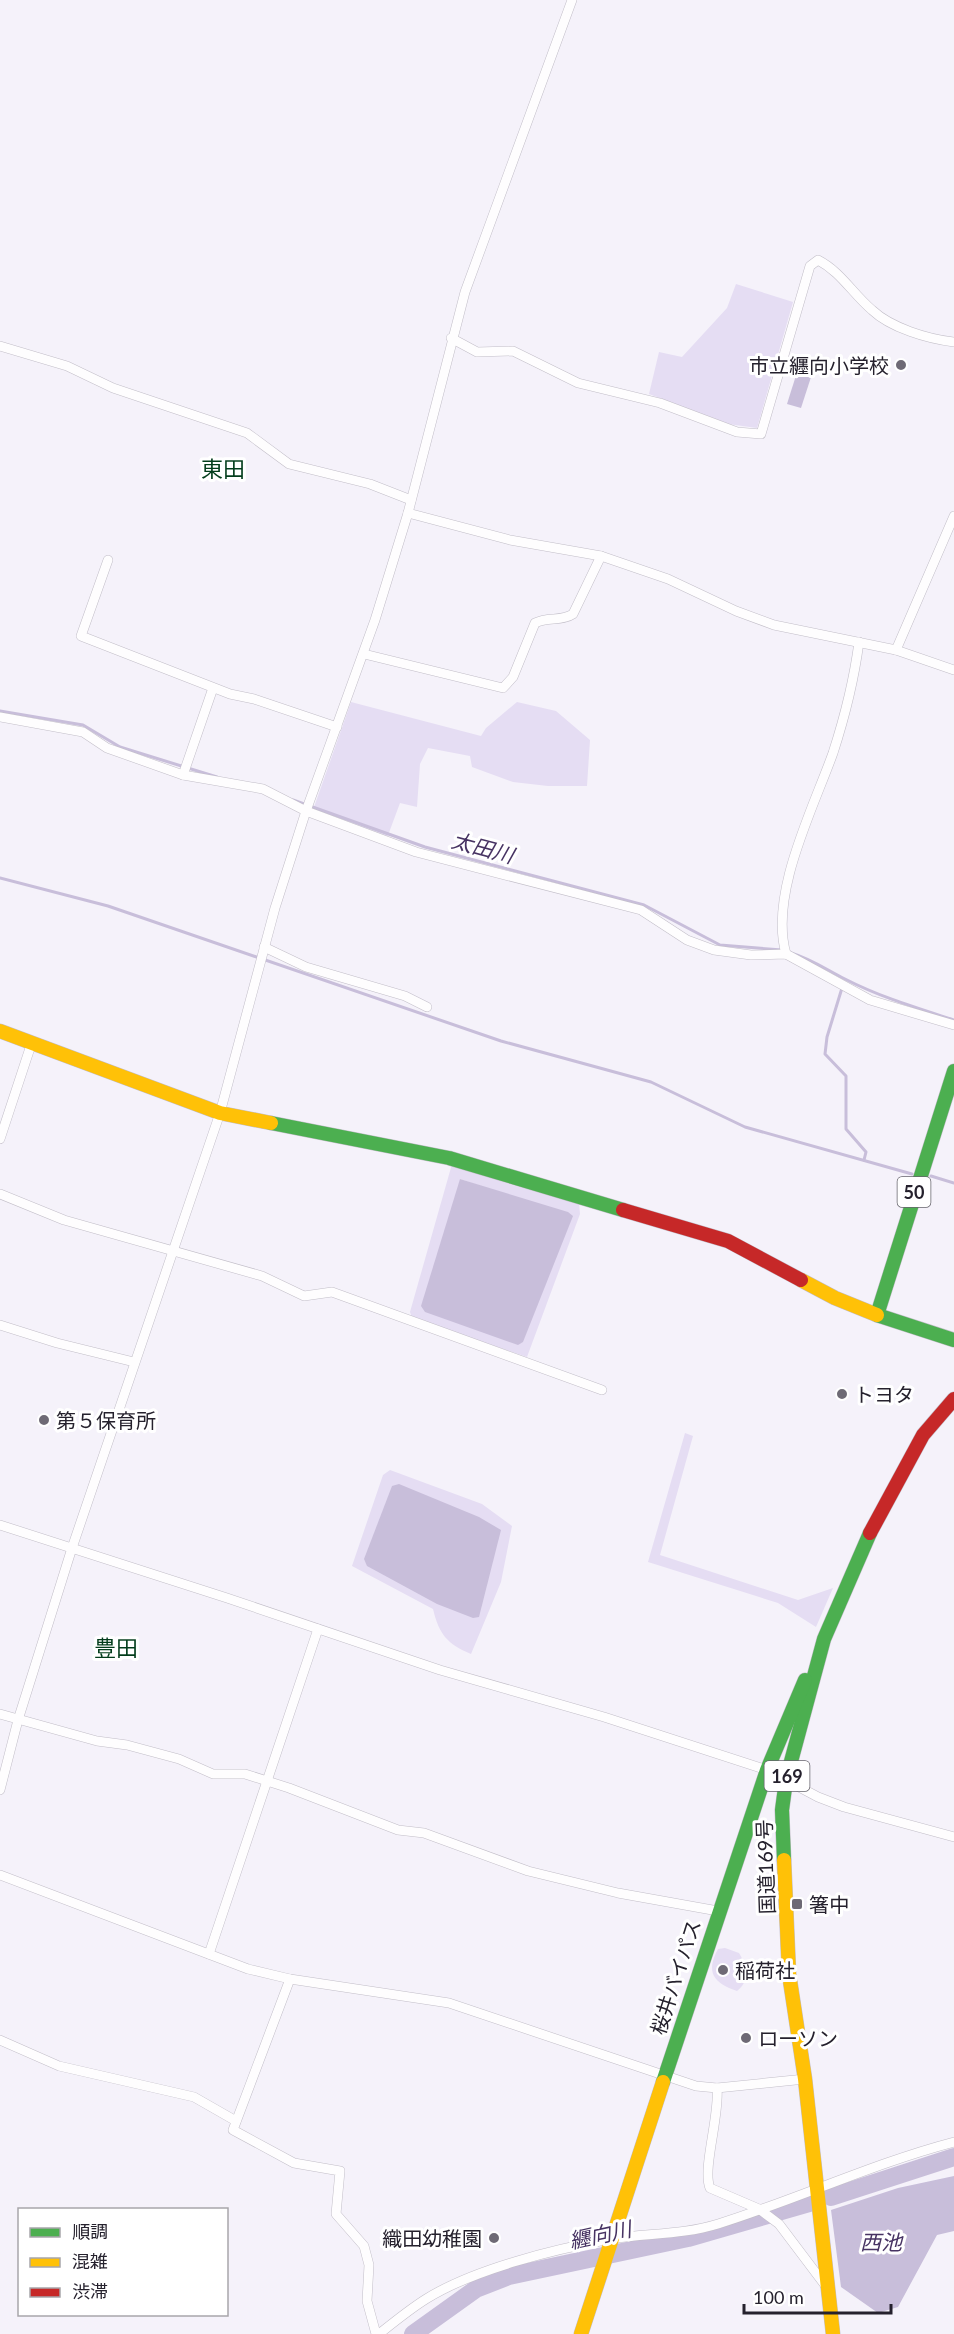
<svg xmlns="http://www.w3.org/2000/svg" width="954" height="2334" font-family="Lato,'Noto Sans JP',sans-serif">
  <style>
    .green { fill: #e5ddf3; fill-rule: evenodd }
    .water { fill: #c8beda }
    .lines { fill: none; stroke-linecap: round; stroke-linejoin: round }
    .stream { stroke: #c8beda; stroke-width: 3 }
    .river { stroke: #c8beda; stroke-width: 18 }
    .street-casing { stroke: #c2bec8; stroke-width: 10 }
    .fast-casing { stroke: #c2bec8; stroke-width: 15 }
    .slow-casing { stroke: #c2bec8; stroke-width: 15 }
    .jam-casing { stroke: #c2bec8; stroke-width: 15 }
    .street { stroke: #fefdfe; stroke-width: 9 }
    .fast { stroke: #4caf50; stroke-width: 14 }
    .slow { stroke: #ffc107; stroke-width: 14 }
    .jam { stroke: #c62828; stroke-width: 14 }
    .poi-dot { fill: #6e6a75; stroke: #fff; stroke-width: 2 }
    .labels { text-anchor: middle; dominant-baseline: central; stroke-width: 6; stroke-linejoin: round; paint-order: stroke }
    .shield { fill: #fff; stroke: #66646c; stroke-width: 1.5 }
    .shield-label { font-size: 18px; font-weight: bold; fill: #25212d }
    .poi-label { font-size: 20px; fill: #25212d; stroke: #fff; text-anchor: start }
    .street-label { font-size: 20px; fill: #25212d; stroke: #fff }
    .water-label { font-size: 21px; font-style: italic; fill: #473363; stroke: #fff }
    .quarter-label { font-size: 22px; fill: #023c1b; stroke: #fff }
  </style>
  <rect width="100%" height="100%" fill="#f5f2fa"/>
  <!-- green -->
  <g class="green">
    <path d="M736 284 793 302 757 428 728 424 649 394 659 352 682 357 727 308Z"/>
    <path d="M351 702 481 736 486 728 517 702 556 711 590 740 587 786H548L513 782 472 767 470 756 428 748 420 764 417 807 400 803 387 838 313 810Z"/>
    <path d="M452 1164 512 1185 579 1203 580 1214 527 1357 412 1318 410 1312ZM460 1179 508 1195 523 1342Z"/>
    <path d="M685 1433 693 1436 660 1555 798 1600 833 1588 816 1627 778 1603 648 1562Z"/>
    <path d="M390 1470 482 1504 512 1526 501 1582 471 1654C447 1644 439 1634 433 1609L352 1566 383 1475Z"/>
    <path d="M725 1948 739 1953C747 1966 750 1981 737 1991 714 1983 705 1973 718 1949Z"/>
  </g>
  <!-- water -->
  <g class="water">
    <path d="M798 369 812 374 801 408 787 404Z"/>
    <path d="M460 1179 568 1212 573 1216 523 1342 518 1345 425 1312 421 1306Z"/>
    <path d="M399 1484 479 1517 501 1530 479 1617 473 1618 437 1604 367 1566 364 1559 392 1486Z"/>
    <path d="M954 2176V2231L937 2235 898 2307 878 2313 841 2287 831 2210 898 2188Z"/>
  </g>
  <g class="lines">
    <!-- stream -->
    <g class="stream">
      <path d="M0 711 83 725 120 747 217 777"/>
      <path d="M293 800 425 847 644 905 720 945 782 950"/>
      <path d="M0 878 108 906 501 1041 651 1082 745 1127 912 1174"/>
      <path d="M791 953C811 959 827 970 845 979 880 997 917 1008 954 1020"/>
      <path d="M842 988 827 1037 825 1054 846 1076V1129L866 1152 864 1160"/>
      <path d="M931 1176 954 1183"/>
    </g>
    <!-- river -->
    <g class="river">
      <path d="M831 2197 954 2157"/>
      <path d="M413 2334 476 2289 509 2276 688 2238 809 2203"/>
    </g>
    <defs>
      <g id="street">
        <path d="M451 338 477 352 513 351 578 383 660 403 737 432 761 434 810 266 818 260C841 272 852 293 872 310 891 328 928 339 954 342"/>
        <path d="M0 346 67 366 113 388 247 433 289 464 370 484 411 500"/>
        <path d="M408 513 510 540 601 556 668 579 736 611 774 625 896 650 954 670"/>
        <path d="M108 560 81 636 230 694 254 699 337 727"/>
        <path d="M896 650 954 516"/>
        <path d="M364 654 503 688 513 677 535 623C548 616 561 622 573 614L601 556"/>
        <path d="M0 717 83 732 107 748 183 775 263 789 306 811 416 852 641 910 687 940 714 950 751 955 786 954 870 1000 954 1025"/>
        <path d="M183 775 213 688"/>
        <path d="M264 947 306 967 405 996 427 1007"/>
        <path d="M786 954C769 894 813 809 833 753 845 716 854 680 859 642"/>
        <path d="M0 1139 32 1042"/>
        <path d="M0 1194 64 1220 262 1276 304 1296 332 1292 602 1390"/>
        <path d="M0 1325 57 1343 134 1362"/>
        <path d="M0 1525 227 1598 440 1670 604 1717 767 1770 818 1797 844 1807 954 1837"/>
        <path d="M0 1714 97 1741 127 1745 179 1759 213 1774H245L289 1788 398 1830 424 1833 528 1871 618 1893 718 1911"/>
        <path d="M0 1790 18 1720 72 1548 220 1113 275 908 306 811 375 620 408 513 465 292 572 0"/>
        <path d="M0 1875 248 1969 290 1979 449 2003 696 2086 717 2088 805 2079"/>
        <path d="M209 1954 318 1629"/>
        <path d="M290 1979 233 2130 294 2163 340 2171 336 2214 364 2246 369 2265 367 2301 376 2334"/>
        <path d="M0 2040 59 2066 194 2097 236 2121"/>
        <path d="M717 2088C720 2115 702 2169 710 2188L759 2209 779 2224 825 2285"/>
        <path d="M379 2334C394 2322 410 2309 426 2299 474 2269 555 2249 611 2239 649 2233 682 2235 718 2224 798 2199 874 2163 954 2142"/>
      </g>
      <g id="fast">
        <path d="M954 1071 877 1315 954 1340"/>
        <path d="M271 1123 449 1158 623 1210"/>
        <path d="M784 1860 782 1810 786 1780 824 1639 870 1533"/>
        <path d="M663 2082 767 1770 805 1680"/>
      </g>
      <g id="slow">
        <path d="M0 1031 220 1113 271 1123"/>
        <path d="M801 1280 835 1298 877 1315"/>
        <path d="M784 1860 789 1974 805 2079 833 2334"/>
        <path d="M581 2334 663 2082"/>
      </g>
      <g id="jam">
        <path d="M623 1210 728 1241 801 1280"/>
        <path d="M870 1533 923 1435 954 1399"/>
      </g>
    </defs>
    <!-- street casing -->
    <use href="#street" class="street-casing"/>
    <!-- fast casing -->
    <use href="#fast" class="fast-casing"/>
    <!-- slow casing -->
    <use href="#slow" class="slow-casing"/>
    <!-- jam casing -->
    <use href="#jam" class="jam-casing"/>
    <!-- street -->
    <use href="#street" class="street"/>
    <!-- fast -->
    <use href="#fast" class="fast"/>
    <!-- slow -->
    <use href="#slow" class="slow"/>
    <!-- jam -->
    <use href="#jam" class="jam"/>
  </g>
  <!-- markers -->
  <g class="poi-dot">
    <circle cx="901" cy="365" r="6"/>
    <circle cx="842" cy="1394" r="6"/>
    <circle cx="44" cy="1420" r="6"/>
    <rect x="791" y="1898" width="12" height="12" rx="3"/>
    <circle cx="723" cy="1970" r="6"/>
    <circle cx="746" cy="2038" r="6"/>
    <circle cx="494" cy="2238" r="6"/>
  </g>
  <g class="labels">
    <!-- shield labels -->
    <g class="shield">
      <rect x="897.5" y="1177" width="33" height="30" rx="4.5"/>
      <rect x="764.5" y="1761" width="45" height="30" rx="4.5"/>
    </g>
    <g class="shield-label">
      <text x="914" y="1192">50</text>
      <text x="787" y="1776">169</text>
    </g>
    <!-- poi labels -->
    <g class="poi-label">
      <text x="889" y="365" text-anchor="end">市立纒向小学校</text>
      <text x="854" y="1394">トヨタ</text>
      <text x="56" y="1420">第５保育所</text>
      <text x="809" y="1904">箸中</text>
      <text x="735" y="1970">稲荷社</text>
      <text x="758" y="2038">ローソン</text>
      <text x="482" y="2238" text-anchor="end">織田幼稚園</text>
    </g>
    <!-- street labels -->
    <g class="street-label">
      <text transform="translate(765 1867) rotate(-92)">国道169号</text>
      <text transform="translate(675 1977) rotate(-72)">桜井バイパス</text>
    </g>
    <!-- water labels -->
    <g class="water-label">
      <text transform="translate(483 847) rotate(15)">太田川</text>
      <text transform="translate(600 2234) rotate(-12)">纒向川</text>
      <text x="881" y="2241">西池</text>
    </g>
    <!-- quarter labels -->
    <g class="quarter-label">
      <text x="223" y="468">東田</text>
      <text x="116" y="1647">豊田</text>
    </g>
  </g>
  <!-- legend -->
  <rect x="18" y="2208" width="210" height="108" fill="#ffffff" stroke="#a8a6ab" stroke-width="1.5"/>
  <rect x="30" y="2228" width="30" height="9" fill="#4caf50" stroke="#a8a6ab" stroke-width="1.5"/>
  <text x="72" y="2238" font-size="18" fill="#25212d">順調</text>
  <rect x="30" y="2258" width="30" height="9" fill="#ffc107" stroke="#a8a6ab" stroke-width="1.5"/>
  <text x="72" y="2268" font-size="18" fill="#25212d">混雑</text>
  <rect x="30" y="2288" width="30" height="9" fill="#c62828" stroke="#a8a6ab" stroke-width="1.5"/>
  <text x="72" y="2298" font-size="18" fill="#25212d">渋滞</text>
  <!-- scale -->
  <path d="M744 2304v9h147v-9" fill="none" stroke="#25212d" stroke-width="3"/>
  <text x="753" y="2304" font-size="18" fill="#25212d" stroke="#ffffff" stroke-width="4.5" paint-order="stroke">100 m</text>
</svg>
